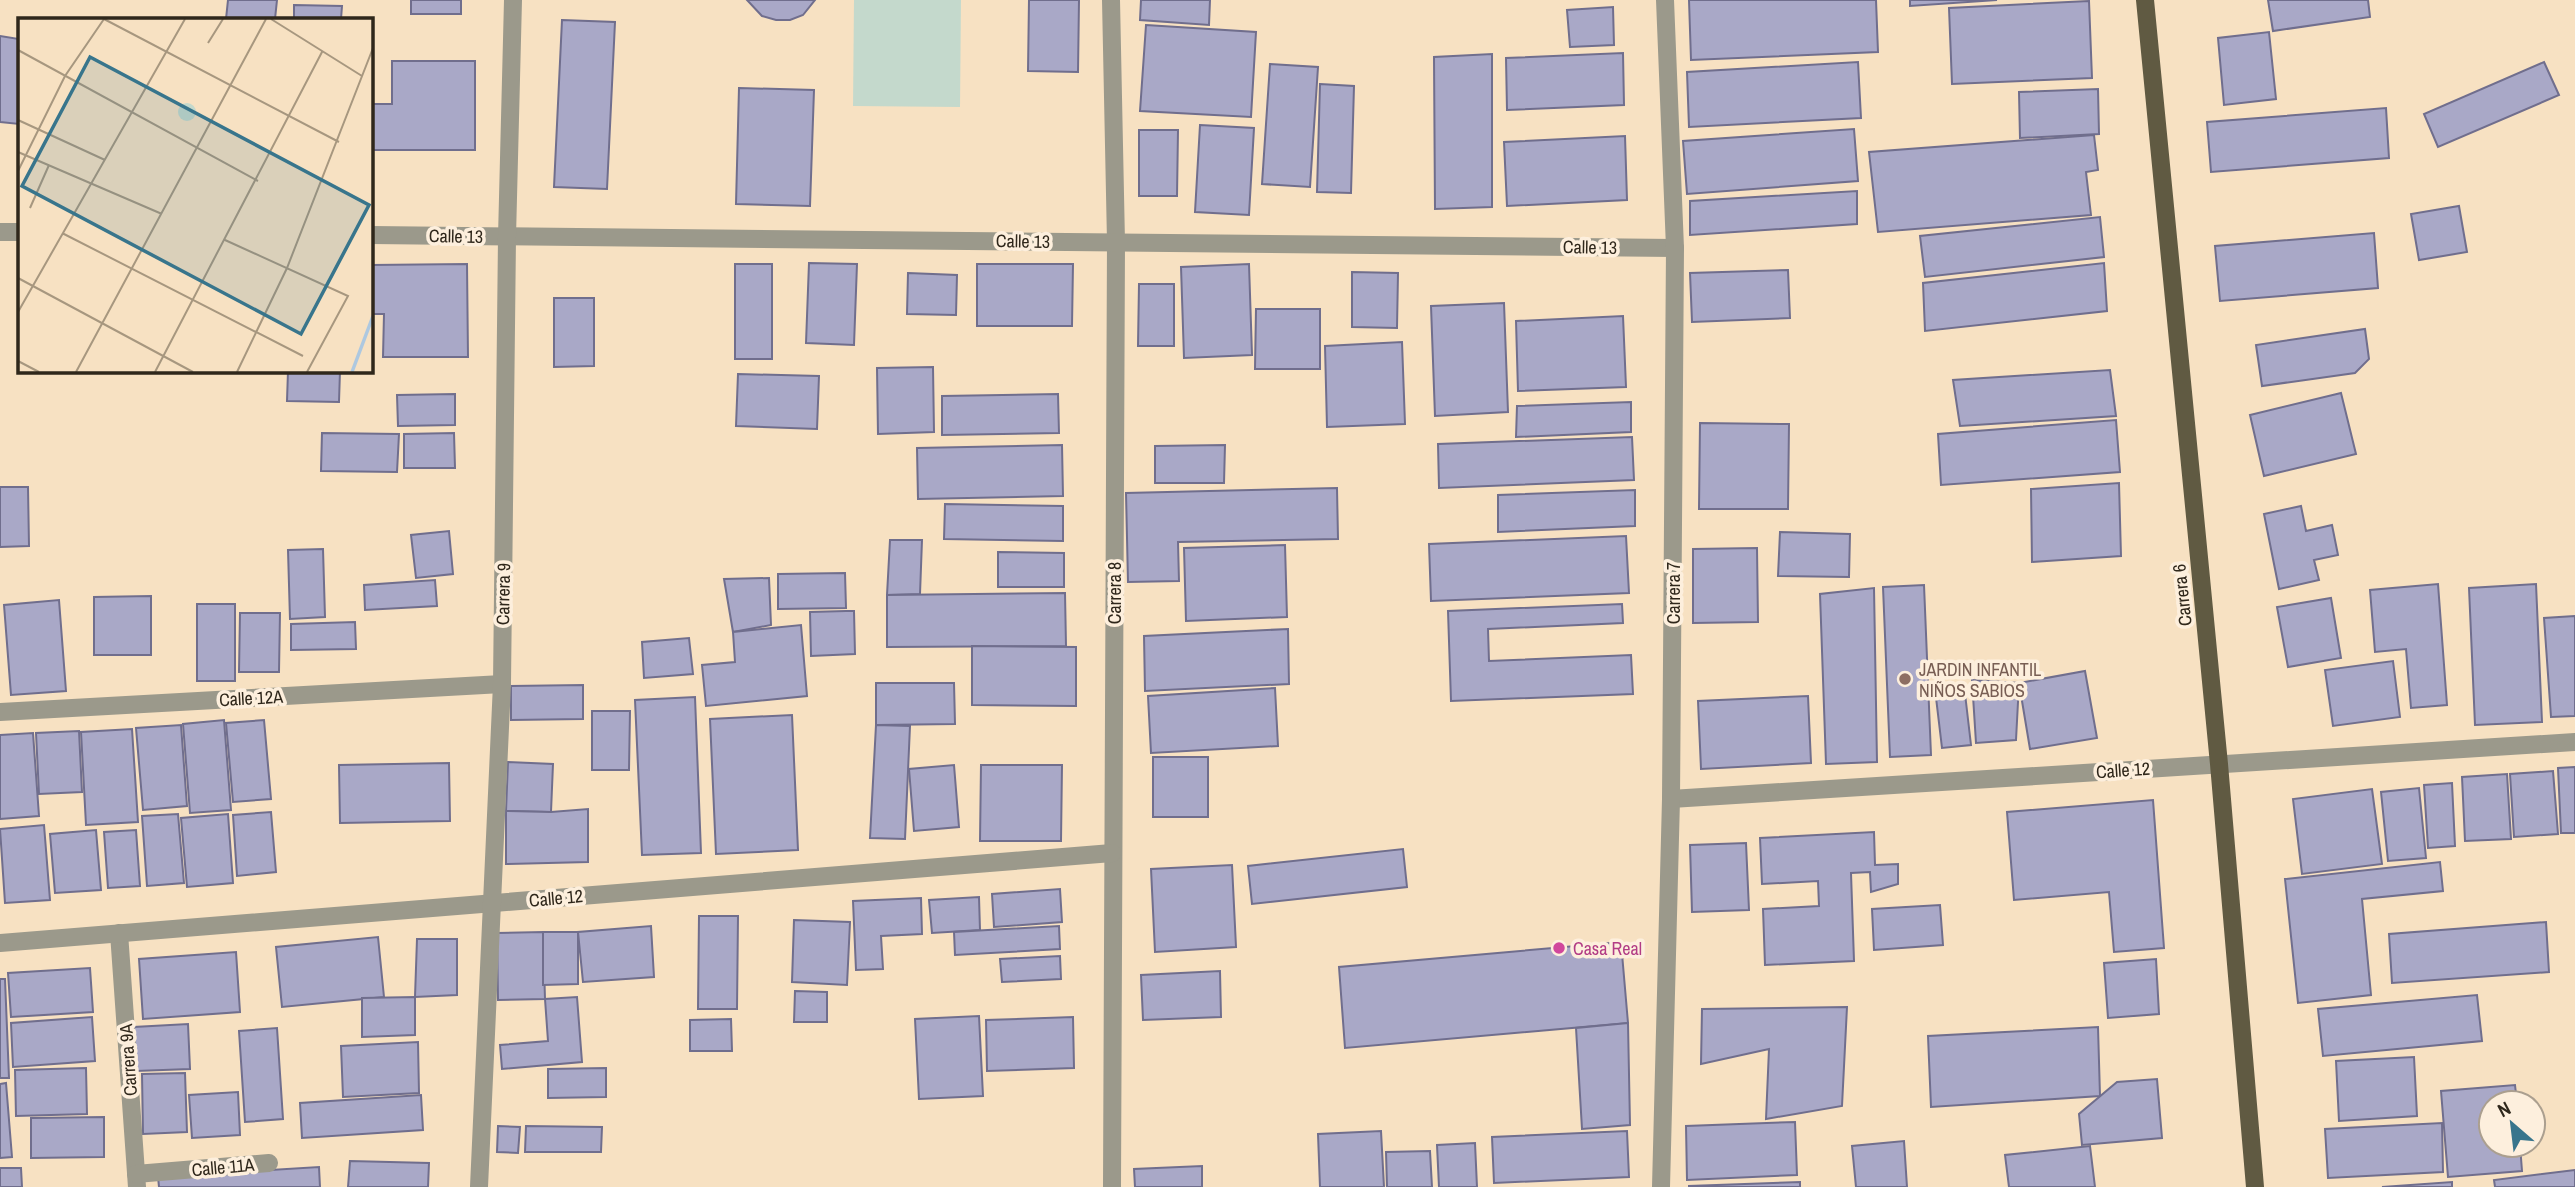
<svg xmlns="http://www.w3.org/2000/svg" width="2575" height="1187" font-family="'Archivo Narrow',sans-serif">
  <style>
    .grass { fill: #c4d9cc }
    .building { fill: #a9a8c7; stroke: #706e8d; stroke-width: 2 }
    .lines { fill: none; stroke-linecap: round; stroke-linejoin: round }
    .minor { stroke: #9b998b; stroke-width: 18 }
    .major { stroke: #605a42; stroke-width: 18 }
    .education-dot { fill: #8d6e63; stroke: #fdefdd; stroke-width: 2.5 }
    .hotel-dot { fill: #d1479c; stroke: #fdefdd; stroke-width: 2.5 }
    .labels { text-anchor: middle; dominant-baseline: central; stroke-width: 7; stroke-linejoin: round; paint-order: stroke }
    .street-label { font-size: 18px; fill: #2f271b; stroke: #fdefdd }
    .education-label { font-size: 18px; fill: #785e54; stroke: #fdefdd; text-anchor: start }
    .hotel-label { font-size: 18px; fill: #b23c85; stroke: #fdefdd; text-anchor: start }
    .inset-river { fill: none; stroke: #adc8e0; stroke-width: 3.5 }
    .inset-road { fill: none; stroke: #a7977f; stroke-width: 2 }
    .view { fill: #38758c; fill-opacity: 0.15; stroke: #38758c; stroke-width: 3.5 }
    .inset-edge { fill: none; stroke: #2f271b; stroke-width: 3.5 }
  </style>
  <rect width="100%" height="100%" fill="#f7e1c2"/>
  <!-- grass -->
  <path class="grass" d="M854 0H961L960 107 853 106Z"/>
  <!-- building -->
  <g class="building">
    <path d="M228 0H277L275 19H226Z"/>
    <rect x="411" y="0" width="50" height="14"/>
    <path d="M747 0H815L803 15 790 20H776L762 16Z"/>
    <path d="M1029 0H1079L1078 72 1028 71Z"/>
    <path d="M1141 0H1210L1209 25 1140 20Z"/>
    <path d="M1689 0H1876L1878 52 1691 60Z"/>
    <path d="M1910 0H1997L1910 6Z"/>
    <path d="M2268 0H2368L2370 17 2273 31Z"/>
    <path d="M2089 1 2092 78 1952 84 1949 8Z"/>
    <path d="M294 5 342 6 341 19H294Z"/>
    <path d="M1613 7 1614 45 1570 47 1567 10Z"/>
    <path d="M562 20 615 22 607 189 554 187Z"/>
    <path d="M1146 25 1256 32 1251 117 1140 111Z"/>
    <path d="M2269 32 2276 99 2224 105 2218 38Z"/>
    <path d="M0 36 19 39V124L0 122Z"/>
    <path d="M1623 53 1624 105 1507 110 1506 58Z"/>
    <path d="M1492 54V207L1435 209 1434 57Z"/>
    <path d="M392 61H475V150H371V104H392Z"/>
    <path d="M1858 62 1861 118 1689 127 1687 72Z"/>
    <path d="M2544 62 2559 95 2438 147 2424 114Z"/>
    <path d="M1270 64 1318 67 1310 187 1262 184Z"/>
    <path d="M1320 84 1354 86 1351 193 1317 192Z"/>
    <path d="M739 88 814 90 810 206 736 204Z"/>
    <path d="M2098 89 2099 134 2020 138 2019 92Z"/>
    <path d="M2386 108 2389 158 2211 172 2207 122Z"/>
    <path d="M1200 125 1254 128 1249 215 1195 212Z"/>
    <path d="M1854 129 1858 181 1687 194 1683 141Z"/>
    <path d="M1139 130H1178L1177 196H1139Z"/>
    <path d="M2094 135 2098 170 2086 172 2091 215 1878 232 1869 152Z"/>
    <path d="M1625 136 1627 200 1507 206 1504 142Z"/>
    <path d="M1857 191V224L1690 235V201Z"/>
    <path d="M2459 206 2467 252 2419 260 2411 214Z"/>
    <path d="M2100 217 2104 257 1925 277 1920 236Z"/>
    <path d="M2374 233 2378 288 2220 301 2215 246Z"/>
    <path d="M809 263 857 264 854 345 806 343Z"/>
    <path d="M2104 263 2107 311 1925 331 1923 283Z"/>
    <path d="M467 264 468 357H383L384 314H371V265Z"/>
    <rect x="735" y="264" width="37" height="95"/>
    <path d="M977 264H1073L1072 326H977Z"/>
    <path d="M1249 264 1252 355 1184 358 1181 267Z"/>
    <path d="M1788 270 1790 318 1692 322 1690 273Z"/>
    <path d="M1352 272 1398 273 1397 328 1352 327Z"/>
    <path d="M908 273 957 275 956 315 907 314Z"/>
    <path d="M1139 284H1174V346H1138Z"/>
    <path d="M554 298H594V366L554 367Z"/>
    <path d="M1504 303 1508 412 1435 416 1431 306Z"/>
    <path d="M1256 309H1320V369H1255Z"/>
    <path d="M1623 316 1626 387 1518 391 1516 321Z"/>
    <path d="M2365 329 2369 359 2355 373 2262 386 2256 345Z"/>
    <path d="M1402 342 1405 424 1327 427 1325 346Z"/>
    <path d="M933 367 934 432 878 434 877 368Z"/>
    <path d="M2110 370 2116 416 1960 426 1953 380Z"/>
    <path d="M288 371H340L339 402 287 401Z"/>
    <path d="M738 374 819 376 817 429 736 426Z"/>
    <path d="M2341 393 2356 454 2264 476 2250 415Z"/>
    <path d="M455 394V425L398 426 397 395Z"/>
    <path d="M1058 394 1059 433 942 435V396Z"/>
    <path d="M1631 402V432L1516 437 1517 406Z"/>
    <path d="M2116 420 2120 472 1941 485 1938 434Z"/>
    <path d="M1700 423 1789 424 1788 509H1699Z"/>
    <path d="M322 433 399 434 397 472 321 471Z"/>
    <path d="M454 433 455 468H404V434Z"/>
    <path d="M1632 437 1634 480 1439 488 1438 444Z"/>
    <path d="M1062 445 1063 496 918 499 917 448Z"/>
    <path d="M1225 445 1224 483H1155V446Z"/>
    <path d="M2119 483 2121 556 2032 562 2031 489Z"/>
    <path d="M0 487H28L29 546 0 547Z"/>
    <path d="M1337 488 1338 539 1178 542 1179 581 1128 582 1126 493Z"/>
    <path d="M1635 490V526L1498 532V495Z"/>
    <path d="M945 504 1063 506V541L944 539Z"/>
    <path d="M2301 506 2306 531 2332 525 2338 555 2314 560 2319 580 2279 589 2264 514Z"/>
    <path d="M449 531 453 574 416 578 411 535Z"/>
    <path d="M1780 532 1850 534 1849 577 1778 576Z"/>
    <path d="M1626 536 1629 593 1431 601 1429 544Z"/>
    <path d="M890 540H922L920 594 887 595Z"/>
    <path d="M1285 545 1287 617 1186 621 1184 548Z"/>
    <path d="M1757 548 1758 622 1693 623V549Z"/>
    <path d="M323 549 325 617 290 619 288 550Z"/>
    <path d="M998 552 1064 553V587H998Z"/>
    <path d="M845 573 846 608 778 609V574Z"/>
    <path d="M769 578 771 625 733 632 724 579Z"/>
    <path d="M435 580 437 606 365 610 364 585Z"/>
    <path d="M2438 584 2447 705 2411 708 2406 649 2375 652 2370 590Z"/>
    <path d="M2536 584 2542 722 2475 725 2469 588Z"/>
    <path d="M1924 585 1931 755 1890 757 1883 587Z"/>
    <path d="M1874 588 1877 762 1826 764 1820 594Z"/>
    <path d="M1065 593 1066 646 887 647V595Z"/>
    <path d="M151 596V655H94V597Z"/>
    <path d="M2331 598 2341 658 2288 667 2277 607Z"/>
    <path d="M59 600 66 691 11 695 4 605Z"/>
    <rect x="197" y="604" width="38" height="77"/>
    <path d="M1622 604 1623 623 1488 629 1489 661 1631 655 1633 694 1451 701 1448 611Z"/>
    <path d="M846 611H854L855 654 811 656 810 612Z"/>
    <path d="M240 613H280L279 672H239Z"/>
    <path d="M2575 616V716L2551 717 2544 618Z"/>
    <path d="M355 622 356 649 291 650V624Z"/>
    <path d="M801 625 807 696 706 706 702 665 735 662 733 632Z"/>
    <path d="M1288 629 1289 684 1145 691 1144 636Z"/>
    <path d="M689 638 693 674 644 678 642 642Z"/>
    <path d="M972 646 1076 647V706L972 705Z"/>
    <path d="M2393 661 2400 717 2333 726 2325 670Z"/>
    <path d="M2085 671 2097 738 2030 749 2019 683Z"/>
    <path d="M1972 680 2019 683 2016 740 1976 743Z"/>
    <path d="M876 683H954L955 724 876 725Z"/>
    <path d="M583 685V719L511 720V686Z"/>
    <path d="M1964 685 1971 745 1942 748 1935 689Z"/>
    <path d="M1275 688 1278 746 1151 753 1148 696Z"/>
    <path d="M1808 696 1811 763 1701 769 1698 701Z"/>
    <path d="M695 697 701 853 642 855 635 700Z"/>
    <path d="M592 711H630L629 770H592Z"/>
    <path d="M792 715 798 850 716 854 710 719Z"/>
    <path d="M224 720 231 810 190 813 183 724Z"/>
    <path d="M264 720 271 799 233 802 226 723Z"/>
    <path d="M181 725 187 806 143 810 136 728Z"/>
    <path d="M876 725 910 726 905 839 870 838Z"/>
    <path d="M132 729 138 822 86 825 81 732Z"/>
    <path d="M79 731 82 792 39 794 36 733Z"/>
    <path d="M33 733 39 816 0 819V735Z"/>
    <rect x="1153" y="757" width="55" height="60"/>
    <path d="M508 762 553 764 551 812 506 811Z"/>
    <path d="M449 763 450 821 340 823 339 765Z"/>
    <path d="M954 765 959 827 914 831 909 769Z"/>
    <path d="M981 765H1062L1061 841H980Z"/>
    <path d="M2575 767V833H2561L2558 768Z"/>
    <path d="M2553 771 2558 834 2514 837 2510 774Z"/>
    <path d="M2507 774 2511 839 2465 841 2462 777Z"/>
    <path d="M2452 783 2455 846 2428 848 2424 785Z"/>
    <path d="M2419 788 2426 858 2388 861 2381 792Z"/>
    <path d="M2372 789 2382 864 2302 874 2293 799Z"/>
    <path d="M2153 800 2164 948 2114 952 2109 892 2014 900 2007 812Z"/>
    <path d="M588 809V862L506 864V811L551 812Z"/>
    <path d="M271 812 276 872 237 876 233 815Z"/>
    <path d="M178 814 184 883 147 886 142 816Z"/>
    <path d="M228 814 233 883 187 887 181 818Z"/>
    <path d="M44 825 50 900 5 903 0 829Z"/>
    <path d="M96 830 101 890 55 893 50 834Z"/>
    <path d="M136 830 140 886 108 888 104 832Z"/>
    <path d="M1874 832 1875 865 1898 864V884L1871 892 1870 872 1851 873 1854 961 1765 965 1763 909 1819 906 1818 881 1762 884 1760 838Z"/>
    <path d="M1746 843 1749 910 1692 912 1690 845Z"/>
    <path d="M1403 849 1407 887 1252 904 1248 866Z"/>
    <path d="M2440 862 2443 891 2362 899 2371 995 2298 1003 2285 879Z"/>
    <path d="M1232 865 1236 947 1155 952 1151 869Z"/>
    <path d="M1060 889 1062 922 994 927 992 894Z"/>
    <path d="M979 897 980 930 932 933 929 900Z"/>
    <path d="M921 898 922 934 881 936 883 969 856 970 853 901Z"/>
    <path d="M1940 905 1943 945 1874 950 1872 909Z"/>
    <path d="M699 916H738L737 1009H698Z"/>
    <path d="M794 920 850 922 847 985 792 982Z"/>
    <path d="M2546 922 2549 972 2392 983 2389 934Z"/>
    <path d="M651 926 654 977 583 982 578 932Z"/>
    <path d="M1059 926 1060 949 955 955 954 932Z"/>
    <path d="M543 932 545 999 498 1000 497 933Z"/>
    <path d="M543 932H578V984L543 985Z"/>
    <path d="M378 937 384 997 282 1007 276 947Z"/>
    <path d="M417 939H457V995L415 997Z"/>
    <path d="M1621 942 1628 1023 1345 1048 1339 967Z"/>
    <path d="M236 952 240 1012 143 1019 139 959Z"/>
    <path d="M1060 956 1061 979 1002 982 1000 959Z"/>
    <path d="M2156 959 2159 1014 2108 1018 2104 963Z"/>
    <path d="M90 968 93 1012 11 1017 8 973Z"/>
    <path d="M1220 971 1221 1017 1143 1020 1141 975Z"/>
    <path d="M0 979H5L9 1078H0Z"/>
    <path d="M795 991 827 992V1022H794Z"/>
    <path d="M2477 995 2482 1041 2323 1056 2318 1009Z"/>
    <path d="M415 997V1035L362 1037V998Z"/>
    <path d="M577 997 582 1062 502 1069 500 1045 548 1041 545 999Z"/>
    <path d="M1847 1007 1842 1106 1766 1119 1769 1049 1701 1064 1702 1009Z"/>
    <path d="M979 1016 983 1096 919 1099 915 1019Z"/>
    <path d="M92 1017 95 1061 13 1067 11 1023Z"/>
    <path d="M1073 1017 1074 1068 987 1071 986 1020Z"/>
    <path d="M731 1019 732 1051H690V1020Z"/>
    <path d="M1628 1023 1630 1125 1582 1129 1576 1028Z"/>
    <path d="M188 1024 190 1069 136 1071 134 1027Z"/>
    <path d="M2098 1027 2100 1096 1931 1107 1928 1036Z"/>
    <path d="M277 1028 283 1119 245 1122 239 1031Z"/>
    <path d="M418 1042 419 1093 343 1097 341 1046Z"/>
    <path d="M2414 1057 2417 1116 2339 1121 2336 1061Z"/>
    <path d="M86 1068 87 1114 16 1116 15 1070Z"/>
    <path d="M606 1068V1097L548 1098V1069Z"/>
    <path d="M185 1073 187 1132 143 1134 142 1074Z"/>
    <path d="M2157 1079 2162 1138 2082 1145 2079 1114 2117 1082Z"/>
    <path d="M6 1083 12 1157 0 1158V1084Z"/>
    <path d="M2515 1085 2517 1103H2491V1145H2520L2522 1171 2448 1177 2441 1091Z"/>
    <path d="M238 1092 240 1135 192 1138 189 1095Z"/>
    <path d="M421 1095 423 1130 302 1138 300 1103Z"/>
    <path d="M104 1117V1157L31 1158V1118Z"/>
    <path d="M1795 1122 1797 1175 1687 1180 1686 1126Z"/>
    <path d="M2442 1123 2443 1172 2328 1178 2325 1129Z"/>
    <path d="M498 1126 520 1127 518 1153 497 1152Z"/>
    <path d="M526 1126 602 1127 601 1152H525Z"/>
    <path d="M1381 1131 1384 1187H1320L1318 1134Z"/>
    <path d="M1627 1131 1629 1177 1494 1183 1492 1137Z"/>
    <path d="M1904 1141 1907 1187H1856L1852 1146Z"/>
    <path d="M1475 1143 1477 1187H1439L1437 1145Z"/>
    <path d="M2090 1146 2095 1187H2009L2005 1155Z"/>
    <path d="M1430 1151 1432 1187H1387L1386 1152Z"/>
    <path d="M350 1161 429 1163 428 1187H348Z"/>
    <path d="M1202 1166V1187H1135L1134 1169Z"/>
    <path d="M319 1167 320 1187H159L158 1177Z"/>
    <path d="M0 1168H21L22 1187H0Z"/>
    <path d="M2575 1170V1187H2495L2494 1180Z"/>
    <path d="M1800 1182V1187H1689V1186Z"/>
    <path d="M2452 1182V1187H2382Z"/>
  </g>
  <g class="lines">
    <!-- minor -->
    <g class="minor">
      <path d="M1111 0 1116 242 1112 1187"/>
      <path d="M0 232H19"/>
      <path d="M371 235 1675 248"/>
      <path d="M0 712 502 684"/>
      <path d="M1671 799 2575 742"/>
      <path d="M119 933 137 1187"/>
      <path d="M0 943 1112 853"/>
      <path d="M136 1174 269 1163"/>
      <path d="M479 1187 502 684 507 237 513 0"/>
      <path d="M1661 1187 1671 799 1675 248 1665 0"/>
    </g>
    <!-- major -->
    <path class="major" d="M2145 0 2219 764 2255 1187"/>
  </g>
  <!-- markers -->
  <circle class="education-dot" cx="1905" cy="679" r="7"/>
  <circle class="hotel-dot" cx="1559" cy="948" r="7"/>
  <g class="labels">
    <!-- street labels -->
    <g class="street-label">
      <text transform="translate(456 236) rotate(1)">Calle 13</text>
      <text transform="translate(1023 241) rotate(1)">Calle 13</text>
      <text transform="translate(1590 247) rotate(1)">Calle 13</text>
      <text transform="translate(1114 593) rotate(-90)">Carrera 8</text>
      <text transform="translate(1673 593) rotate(-90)">Carrera 7</text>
      <text transform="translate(503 594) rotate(-89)">Carrera 9</text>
      <text transform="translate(2182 595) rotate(-96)">Carrera 6</text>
      <text transform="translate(251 698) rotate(-3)">Calle 12A</text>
      <text transform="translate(2123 770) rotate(-4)">Calle 12</text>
      <text transform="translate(556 898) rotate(-5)">Calle 12</text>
      <text transform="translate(128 1060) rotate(-94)">Carrera 9A</text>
      <text transform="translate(223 1167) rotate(-5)">Calle 11A</text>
    </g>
    <!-- education labels -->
    <g class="education-label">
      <text x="1919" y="669">JARDIN INFANTIL<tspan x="1919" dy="21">NIÑOS SABIOS</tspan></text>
    </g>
    <!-- hotel labels -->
    <g class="hotel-label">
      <text x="1573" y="948">Casa Real</text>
    </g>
  </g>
  <!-- overview -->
  <g transform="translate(18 18)">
    <rect width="355" height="355" fill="#f7e1c2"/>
    <path d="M160 94a9 9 0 1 1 18 0a9 9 0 1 1-18 0Z" fill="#c4d9cc"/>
    <path class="inset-river" d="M334 354 355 298"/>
    <path class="inset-road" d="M86 1 321 124M253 1 344 58M190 25 205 1M0 32 240 163M0 102 87 142M0 134 144 196M0 153 47 58 86 1M12 190 31 147M44 215 285 338M207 222 330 278 289 354M0 260 175 354M0 294 167 1M0 343 21 354M58 354 248 1M137 354 304 34M219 354 269 250 355 30"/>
    <path class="view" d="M72 39 351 187 283 316 4 168Z"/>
    <rect width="355" height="355" class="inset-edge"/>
  </g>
  <!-- north arrow -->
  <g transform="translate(2512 1124) rotate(332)"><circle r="33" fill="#fdefdd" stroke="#ab9f8f" stroke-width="2"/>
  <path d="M0-5L12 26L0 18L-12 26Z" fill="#38758c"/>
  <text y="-10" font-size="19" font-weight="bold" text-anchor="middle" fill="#2f271b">N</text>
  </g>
</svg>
